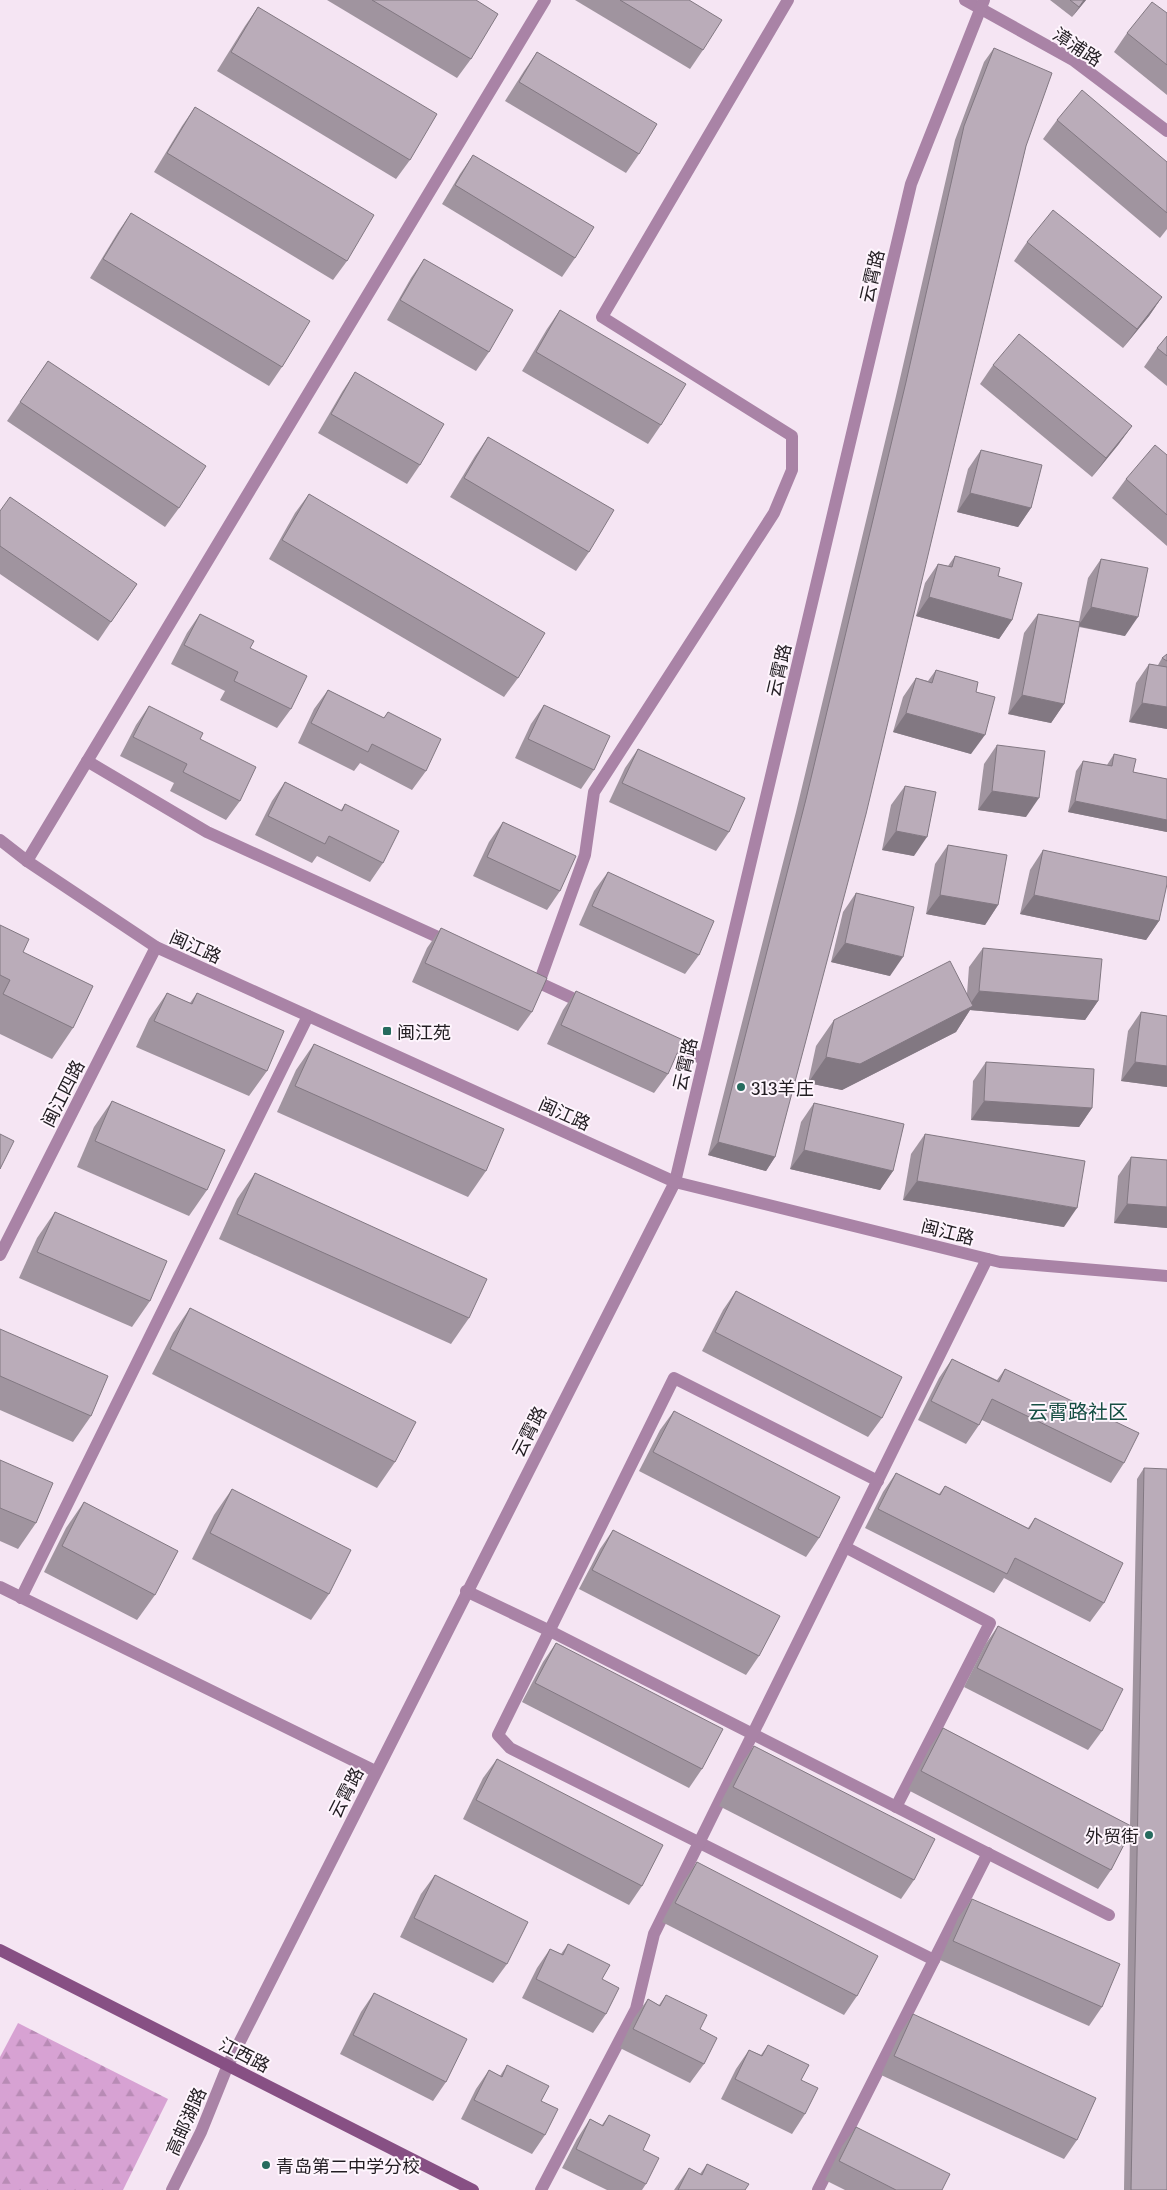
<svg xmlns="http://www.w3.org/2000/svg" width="1167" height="2190" font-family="Literata,'Noto Sans SC',serif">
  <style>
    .forest { fill: url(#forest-firs) }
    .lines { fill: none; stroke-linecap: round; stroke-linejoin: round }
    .minor { stroke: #a983a6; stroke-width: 12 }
    .tertiary { stroke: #a983a6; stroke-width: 12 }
    .secondary { stroke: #875084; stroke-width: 12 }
    .wall { fill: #a0949f }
    .shaded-wall { fill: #827882 }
    .building { fill: #baacb9; stroke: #827882 }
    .poi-dot { fill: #266b5e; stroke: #fef5fd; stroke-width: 2 }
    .labels { text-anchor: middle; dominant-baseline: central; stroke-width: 4; stroke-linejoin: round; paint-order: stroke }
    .street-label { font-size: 18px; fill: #221d22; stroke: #fef5fd }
    .poi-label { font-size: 18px; fill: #221d22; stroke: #fef5fd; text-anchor: start }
    .quarter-label { font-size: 20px; fill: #174f44; stroke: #fef5fd }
  </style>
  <defs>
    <pattern id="forest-firs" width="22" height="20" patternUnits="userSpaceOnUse" patternTransform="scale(1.25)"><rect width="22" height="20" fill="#d7a2d3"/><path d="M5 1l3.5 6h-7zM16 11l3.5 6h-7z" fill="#b88bb5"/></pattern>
  </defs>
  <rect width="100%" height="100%" fill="#f5e5f3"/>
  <!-- forest -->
  <path class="forest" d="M18 2023 168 2099 123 2190H0V2057Z"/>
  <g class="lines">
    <!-- minor -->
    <g class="minor">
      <path d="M965 0 1073 60 1167 131"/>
      <path d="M87 761 207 832 451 943"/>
      <path d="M27 861 545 0"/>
      <path d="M533 980 585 1004"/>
      <path d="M539 983 585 855 594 792 774 513 792 470V436L602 317 788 0"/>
      <path d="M665 1041 703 1059"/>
      <path d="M0 1255 156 947"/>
      <path d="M878 1481 674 1378 498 1735 510 1748 934 1960"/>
      <path d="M845 1547 990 1623 896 1807"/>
      <path d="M0 1587 375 1771"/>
      <path d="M466 1591 550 1631 1109 1915"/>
      <path d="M21 1598 308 1016"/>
      <path d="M172 2190 201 2132 228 2065 675 1182 911 184 984 0"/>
      <path d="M541 2190 636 2009 654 1934 987 1259"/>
      <path d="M818 2190 988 1853"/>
    </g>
    <!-- tertiary -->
    <path class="tertiary" d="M0 840 27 861 156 947 675 1182 1000 1262 1167 1276"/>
    <!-- secondary -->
    <path class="secondary" d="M0 1950 473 2190"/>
  </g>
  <!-- wall -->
  <g class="wall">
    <path d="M327 0H476L471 59 457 78Z"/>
    <path d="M575 0H689L703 50 690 69Z"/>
    <path d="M1050 0H1086L1072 17Z"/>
    <path d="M258 7 410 160 396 179 217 71 245 26Z"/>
    <path d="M1167 13V95L1114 52 1127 33Z"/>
    <path d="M994 48 1026 146 775 1157 766 1171 708 1155 796 812 896 396 955 140 984 62Z"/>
    <path d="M537 52 639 154 626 173 505 101 524 71Z"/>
    <path d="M195 107 347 261 333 280 154 172 182 126Z"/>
    <path d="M1057 120 1167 162V229L1160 238 1043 139Z"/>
    <path d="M473 155 575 258 562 277 442 204 460 174Z"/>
    <path d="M131 213 282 367 269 386 90 278 118 232Z"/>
    <path d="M1027 242 1162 297 1149 316 1123 348 1014 261Z"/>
    <path d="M424 259 489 352 476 371 387 320 411 278Z"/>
    <path d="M560 310 661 425 648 444 522 371 547 329Z"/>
    <path d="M1167 336V386L1144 367 1157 348Z"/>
    <path d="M48 361 179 508 165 527 7 421Z"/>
    <path d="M993 365 1132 426 1118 445 1092 477 980 384Z"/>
    <path d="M355 372 420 465 407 484 318 433 342 392Z"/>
    <path d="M488 437 589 552 576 571 450 497 475 456Z"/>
    <path d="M981 450 1031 508 1018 527 957 512 968 469Z"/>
    <path d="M1167 455V546L1112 498 1126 479Z"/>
    <path d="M309 494 518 678 504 697 269 559 295 513Z"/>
    <path d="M0 511 137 584 98 641 0 574Z"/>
    <path d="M955 556 998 576 1012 620 999 639 916 616 925 583 938 564 948 566Z"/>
    <path d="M1101 559 1125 636 1079 627 1064 704 1051 723 1008 714 1024 633 1038 614 1079 622 1088 578Z"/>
    <path d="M200 614 250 648 291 709 277 728 220 700 225 691 171 664 187 633Z"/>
    <path d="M1167 654V729L1129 722 1136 683 1149 664 1159 666 1158 665 1162 658Z"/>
    <path d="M936 670 976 692 971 754 893 732 903 697 916 678 928 681Z"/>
    <path d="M328 690 384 718 388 712 426 771 412 790 360 763 354 771 298 743 314 709Z"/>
    <path d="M544 705 594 770 581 789 515 758 531 724Z"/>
    <path d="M149 706 240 801 226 820 170 791 174 783 120 756 136 725Z"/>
    <path d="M997 745 1026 817 978 810 984 764Z"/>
    <path d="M638 749 729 832 716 851 609 802 625 768Z"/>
    <path d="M1114 754 1133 772 1167 779V832L1068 812 1076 771 1083 761 1107 765Z"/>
    <path d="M285 782 341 810 345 804 383 863 370 882 317 856 312 863 255 835 272 801Z"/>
    <path d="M905 786 914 856 882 850 891 805Z"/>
    <path d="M503 822 560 891 547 910 473 876 489 842Z"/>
    <path d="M948 845 998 905 985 925 926 914 935 864Z"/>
    <path d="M1043 850 1159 921 1146 940 1020 914 1030 870Z"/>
    <path d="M608 872 699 955 685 974 579 925 594 891Z"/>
    <path d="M856 893 890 976 831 962 843 912Z"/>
    <path d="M0 925 23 952 73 1028 52 1059 0 1034Z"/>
    <path d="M441 928 532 1012 518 1031 412 982 427 948Z"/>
    <path d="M983 948 1098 1001 1085 1020 970 1010 956 1032 842 1090 808 1083 816 1046 834 1020 967 994 969 967Z"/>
    <path d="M576 991 668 1074 654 1093 547 1044 563 1010Z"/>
    <path d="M167 993 190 1003 197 993 267 1071 249 1096 136 1047 149 1019Z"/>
    <path d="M1141 1012 1167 1016V1087L1121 1081 1128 1031Z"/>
    <path d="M314 1044 486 1171 468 1197 277 1112 296 1070Z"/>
    <path d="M986 1062 1092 1108 1079 1127 971 1120 973 1081Z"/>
    <path d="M112 1101 207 1190 189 1216 77 1167 94 1127Z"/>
    <path d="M814 1103 893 1171 880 1190 790 1169 801 1122Z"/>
    <path d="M925 1134 1064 1227 903 1200 911 1154Z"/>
    <path d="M1131 1157 1167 1160V1228L1114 1223 1118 1176Z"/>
    <path d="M255 1173 469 1318 451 1344 219 1239 237 1199Z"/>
    <path d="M55 1212 150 1301 132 1327 19 1278 37 1238Z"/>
    <path d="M736 1291 882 1418 868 1437 702 1351 723 1310Z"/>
    <path d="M190 1308 395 1462 377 1488 152 1374 173 1333Z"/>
    <path d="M0 1329 91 1416 73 1442 0 1410Z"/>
    <path d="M952 1359 997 1380 1005 1369 1124 1463 1111 1483 982 1420 979 1425 966 1444 918 1420 939 1378Z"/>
    <path d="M674 1411 819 1538 806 1557 639 1471 660 1430Z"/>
    <path d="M0 1460 36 1523 18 1549 0 1541Z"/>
    <path d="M1144 1468 1167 2190H1124L1130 1832 1111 1870 1098 1889 908 1790 930 1747 943 1728 1130 1826 1137 1479Z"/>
    <path d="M896 1473 939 1494 945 1486 1028 1528 1035 1518 1104 1603 1090 1622 1004 1578 994 1593 865 1528 883 1492Z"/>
    <path d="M232 1489 329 1594 311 1620 192 1559 214 1515Z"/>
    <path d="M84 1502 155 1595 137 1620 44 1572 66 1528Z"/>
    <path d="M613 1530 759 1656 746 1675 579 1589 600 1549Z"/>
    <path d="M998 1626 1102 1731 1088 1750 964 1687 985 1645Z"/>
    <path d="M556 1643 702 1769 689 1788 522 1702 543 1662Z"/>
    <path d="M754 1746 914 1880 901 1899 719 1806 740 1765Z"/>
    <path d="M497 1759 642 1886 629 1905 463 1819 483 1778Z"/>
    <path d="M697 1862 857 1996 844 2015 662 1922 683 1882Z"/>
    <path d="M435 1875 507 1964 493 1983 400 1937 421 1894Z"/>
    <path d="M972 1899 1102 2007 1089 2026 940 1960 958 1918Z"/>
    <path d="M568 1944 606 2014 593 2033 522 1998 537 1968 550 1949 561 1954Z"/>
    <path d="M374 1993 446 2082 433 2101 340 2054 361 2012Z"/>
    <path d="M666 1995 704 2064 690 2083 620 2048 634 2018 648 1999 659 2005Z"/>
    <path d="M913 2014 1077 2140 1064 2159 881 2075 900 2033Z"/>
    <path d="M768 2045 805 2114 792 2134 721 2099 736 2069 749 2050 761 2055Z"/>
    <path d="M507 2065 541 2101 545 2135 532 2154 461 2119 476 2089 489 2070 500 2076Z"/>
    <path d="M609 2115 646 2184 642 2190H607L562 2168 577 2139 590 2119 602 2125Z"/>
    <path d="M856 2127 942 2190H845L825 2180 842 2146Z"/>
    <path d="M707 2164 745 2190H674L689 2168 700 2174Z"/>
  </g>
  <!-- shaded-wall -->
  <g class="shaded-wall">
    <path d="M1084 0H1086L1072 17 1079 7Z"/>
    <path d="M1162 297 1149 316 1123 348 1137 329Z"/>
    <path d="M1132 426 1118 445 1092 477 1106 458Z"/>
    <path d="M970 493 1031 508 1018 527 957 512Z"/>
    <path d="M929 597 1012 620 999 639 916 616Z"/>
    <path d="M1091 607 1138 617 1125 636 1078 626Z"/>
    <path d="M1022 695 1064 704 1051 723 1008 714Z"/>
    <path d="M1142 703 1167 707V729L1129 722Z"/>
    <path d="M906 713 985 735 971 754 893 732Z"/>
    <path d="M992 791 1039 798 1026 817 978 810Z"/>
    <path d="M1075 801 1167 820V832L1068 812Z"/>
    <path d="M896 831 927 837 914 856 882 850Z"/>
    <path d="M940 895 998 905 985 925 926 914Z"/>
    <path d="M1034 895 1159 921 1146 940 1020 914Z"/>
    <path d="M845 943 903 957 890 976 831 962Z"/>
    <path d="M979 991 1098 1001 1085 1020 970 1010 956 1032 842 1090 808 1083 826 1057 966 1010Z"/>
    <path d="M1135 1062 1167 1066V1087L1121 1081Z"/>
    <path d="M984 1101 1092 1108 1079 1127 971 1120Z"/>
    <path d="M718 1142 775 1157 766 1171 708 1155Z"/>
    <path d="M804 1150 893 1171 880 1190 790 1169Z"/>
    <path d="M917 1181 1077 1208 1064 1227 903 1200Z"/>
    <path d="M1127 1204 1167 1207V1228L1114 1223Z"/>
  </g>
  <!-- building -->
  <g class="building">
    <path d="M372 0H476L498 14 471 59Z"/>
    <path d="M620 0H689L722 20 703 50Z"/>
    <path d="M1070 0H1084L1079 7Z"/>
    <path d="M1152 2 1167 13V65L1127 33Z"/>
    <path d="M258 7 437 114 410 160 231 52Z"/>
    <path d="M994 48 1052 73 1026 146 866 814 775 1157 718 1142 806 799 906 382 964 126Z"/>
    <path d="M537 52 657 124 639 154 519 82Z"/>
    <path d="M1082 90 1167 162V213L1057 120Z"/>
    <path d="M195 107 374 215 347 261 167 153Z"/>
    <path d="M473 155 594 227 575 258 455 185Z"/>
    <path d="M1053 210 1162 297 1137 329 1027 242Z"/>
    <path d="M131 213 310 321 282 367 103 259Z"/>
    <path d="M424 259 513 310 489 352 400 300Z"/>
    <path d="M560 310 686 384 661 425 536 352Z"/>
    <path d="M1019 334 1132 426 1106 458 993 365Z"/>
    <path d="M1167 336V356L1157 348Z"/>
    <path d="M48 361 206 466 179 508 20 402Z"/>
    <path d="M355 372 444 424 420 465 331 414Z"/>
    <path d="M488 437 614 510 589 552 464 478Z"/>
    <path d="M1155 445 1167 455V515L1126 479Z"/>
    <path d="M981 450 1042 465 1031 508 970 493Z"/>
    <path d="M309 494 545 633 518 678 282 540Z"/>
    <path d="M10 497 137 584 111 622 0 546V511Z"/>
    <path d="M955 556 1000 568 998 576 1022 583 1012 620 929 597 938 564 952 567Z"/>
    <path d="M1101 559 1148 568 1138 617 1091 607Z"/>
    <path d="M200 614 254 641 250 648 307 676 291 709 234 681 238 672 184 645Z"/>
    <path d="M1038 614 1080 622 1064 704 1022 695Z"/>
    <path d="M1167 654V661L1162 658Z"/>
    <path d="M1149 664 1167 667V707L1142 703Z"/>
    <path d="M936 670 978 682 976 692 995 697 985 735 906 713 916 678 932 683Z"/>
    <path d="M328 690 384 718 388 712 441 739 426 771 372 744 368 752 311 723Z"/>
    <path d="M544 705 610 736 594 770 528 739Z"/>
    <path d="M149 706 203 733 200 739 256 767 240 801 183 772 187 764 133 737Z"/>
    <path d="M997 745 1045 751 1039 798 992 791Z"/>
    <path d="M638 749 745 798 729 832 622 783Z"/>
    <path d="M1114 754 1136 759 1133 772 1167 779V820L1075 801 1083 761 1112 766Z"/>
    <path d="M285 782 342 811 345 804 399 831 383 863 329 836 325 844 268 816Z"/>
    <path d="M905 786 936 792 927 837 896 831Z"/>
    <path d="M503 822 576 856 560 891 487 857Z"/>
    <path d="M948 845 1007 855 998 905 940 895Z"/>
    <path d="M1043 850 1167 877V884L1159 921 1034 895Z"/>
    <path d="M608 872 714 921 699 955 592 906Z"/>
    <path d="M856 893 914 907 903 957 845 943Z"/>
    <path d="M0 925 29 939 23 952 93 986 73 1028 3 994 10 980 0 975Z"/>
    <path d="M441 928 547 978 532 1012 425 963Z"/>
    <path d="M983 948 1102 959 1098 1001 979 991Z"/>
    <path d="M950 961 973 1006 860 1064 826 1057 834 1020Z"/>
    <path d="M576 991 683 1040 668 1074 561 1025Z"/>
    <path d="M167 993 192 1004 197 993 284 1031 267 1071 154 1021Z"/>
    <path d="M1141 1012 1167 1016V1066L1135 1062Z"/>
    <path d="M314 1044 504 1129 486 1171 295 1086Z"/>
    <path d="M986 1062 1094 1069 1092 1108 984 1101Z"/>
    <path d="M112 1101 225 1150 207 1190 95 1141Z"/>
    <path d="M814 1103 904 1124 893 1171 804 1150Z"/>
    <path d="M0 1134 14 1141 0 1169Z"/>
    <path d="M925 1134 1085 1161 1077 1208 917 1181Z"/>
    <path d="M1131 1157 1167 1160V1207L1127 1204Z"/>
    <path d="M255 1173 487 1279 469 1318 237 1214Z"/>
    <path d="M55 1212 167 1261 150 1301 37 1252Z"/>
    <path d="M736 1291 902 1377 882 1418 715 1332Z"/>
    <path d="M190 1308 416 1422 395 1462 170 1349Z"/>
    <path d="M0 1329 108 1376 91 1416 0 1376Z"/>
    <path d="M952 1359 999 1382 1005 1369 1139 1433 1124 1463 992 1399 979 1425 931 1401Z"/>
    <path d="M674 1411 840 1497 819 1538 653 1452Z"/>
    <path d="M0 1460 53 1483 36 1523 0 1508Z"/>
    <path d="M1144 1468 1167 1469V2190H1131Z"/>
    <path d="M896 1473 940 1495 945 1486 1029 1529 1035 1518 1123 1563 1104 1603 1015 1558 1007 1574 878 1509Z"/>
    <path d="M232 1489 351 1550 329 1594 210 1533Z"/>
    <path d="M84 1502 178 1551 155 1595 62 1546Z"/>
    <path d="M613 1530 780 1616 759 1656 592 1570Z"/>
    <path d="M998 1626 1123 1689 1102 1731 977 1668Z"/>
    <path d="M556 1643 723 1729 702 1769 535 1683Z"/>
    <path d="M943 1728 1133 1827 1111 1870 921 1771Z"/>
    <path d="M754 1746 935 1839 914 1880 733 1787Z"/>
    <path d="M497 1759 663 1845 642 1886 476 1800Z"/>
    <path d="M697 1862 878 1956 857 1996 675 1903Z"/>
    <path d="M435 1875 528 1922 507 1964 414 1918Z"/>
    <path d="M972 1899 1120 1964 1102 2007 953 1941Z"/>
    <path d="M568 1944 610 1965 602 1979 619 1988 606 2014 536 1979 550 1949 563 1955Z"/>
    <path d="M374 1993 467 2039 446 2082 353 2035Z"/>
    <path d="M666 1995 707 2015 700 2029 717 2038 704 2064 633 2029 648 1999 660 2006Z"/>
    <path d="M913 2014 1096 2098 1077 2140 894 2056Z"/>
    <path d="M768 2045 809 2065 801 2080 818 2088 805 2114 735 2079 749 2050 762 2056Z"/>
    <path d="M507 2065 549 2086 541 2101 558 2109 545 2135 474 2100 489 2070 502 2077Z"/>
    <path d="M609 2115 650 2135 643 2150 659 2158 646 2184 576 2149 590 2119 603 2126Z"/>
    <path d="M856 2127 950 2174 942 2190H896L839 2161Z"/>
    <path d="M707 2164 749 2184 745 2190H678L689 2168 702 2175Z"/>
  </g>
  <!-- markers -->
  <g class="poi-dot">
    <rect x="382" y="1026" width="10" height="10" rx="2.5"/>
    <circle cx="741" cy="1087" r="5"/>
    <circle cx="1149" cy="1835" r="5"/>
    <circle cx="266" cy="2165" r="5"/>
  </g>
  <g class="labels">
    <!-- street labels -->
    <g class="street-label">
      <text transform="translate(1078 46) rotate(33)">漳浦路</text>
      <text transform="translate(871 276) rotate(-77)">云霄路</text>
      <text transform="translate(778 670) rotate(-77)">云霄路</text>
      <text transform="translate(196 946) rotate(24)">闽江路</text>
      <text transform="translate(684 1064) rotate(-77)">云霄路</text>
      <text transform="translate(62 1093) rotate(-63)">闽江四路</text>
      <text transform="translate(565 1113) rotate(24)">闽江路</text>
      <text transform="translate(948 1231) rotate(14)">闽江路</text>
      <text transform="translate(528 1431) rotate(-63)">云霄路</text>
      <text transform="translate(345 1792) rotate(-63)">云霄路</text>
      <text transform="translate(245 2054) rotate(27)">江西路</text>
      <text transform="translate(185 2121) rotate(-66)">高邮湖路</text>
    </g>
    <!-- poi labels -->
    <g class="poi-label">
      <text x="397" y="1031">闽江苑</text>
      <text x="751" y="1087">313羊庄</text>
      <text x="1139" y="1835" text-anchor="end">外贸街</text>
      <text x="276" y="2165">青岛第二中学分校</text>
    </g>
    <!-- quarter labels -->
    <g class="quarter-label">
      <text x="1078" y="1410">云霄路社区</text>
    </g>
  </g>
</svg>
